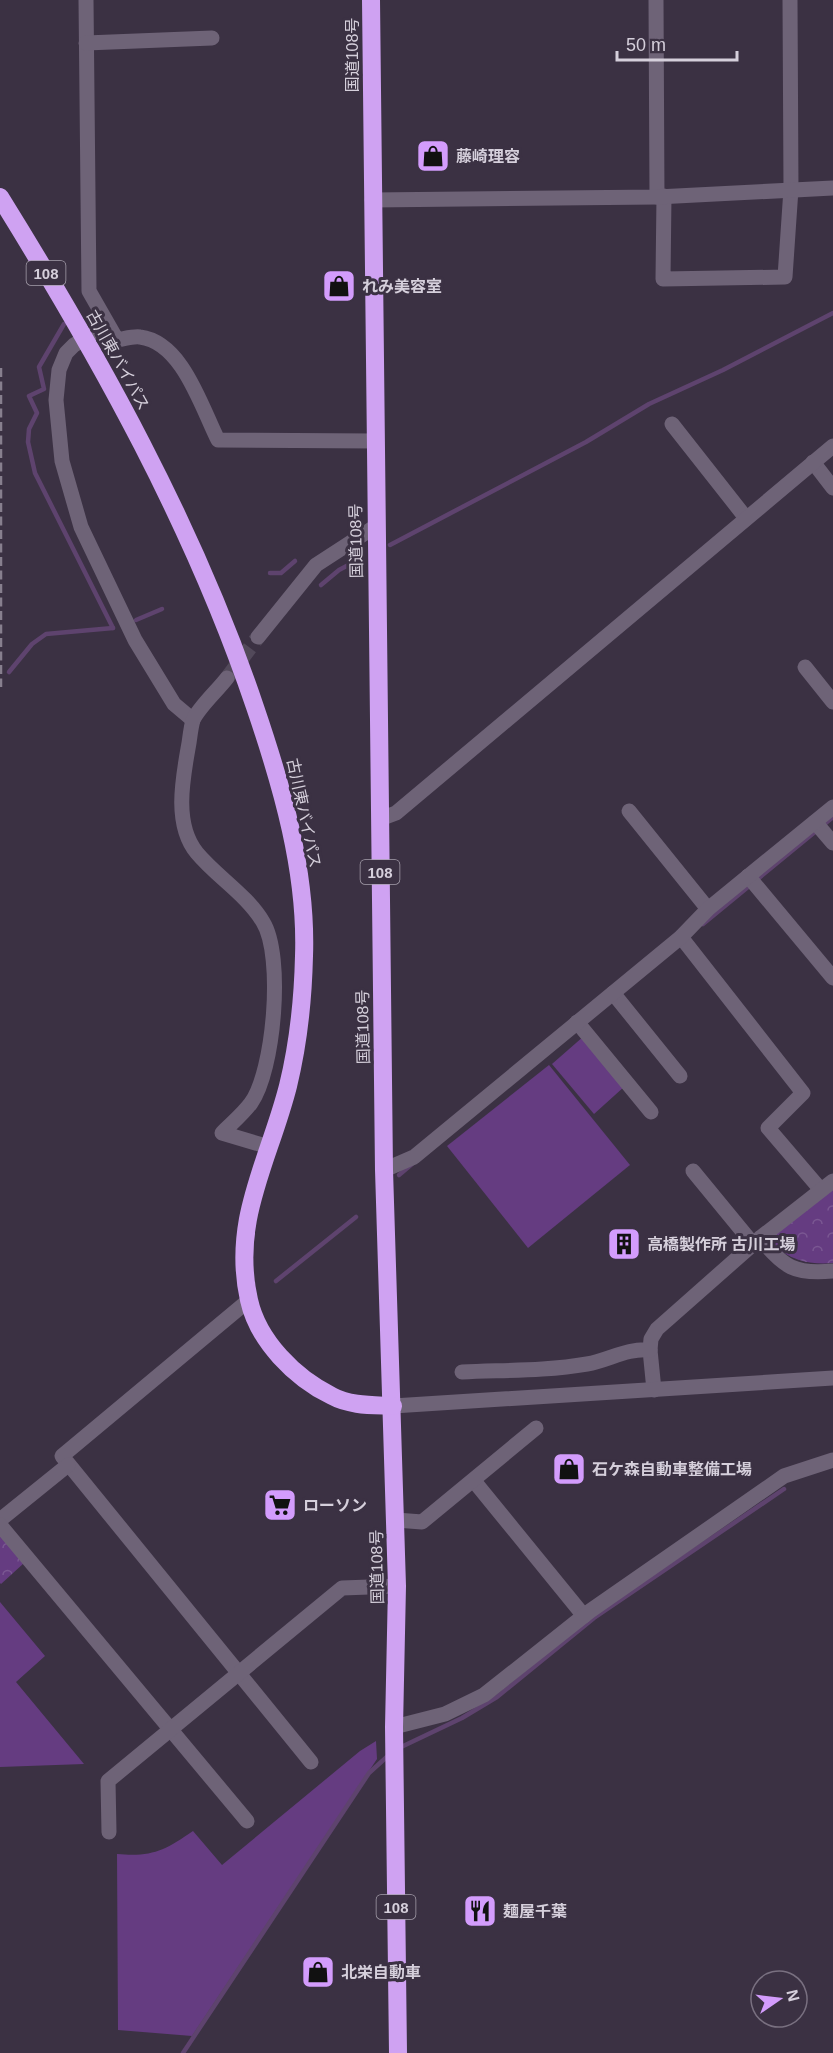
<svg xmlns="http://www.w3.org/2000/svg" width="833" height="2053" font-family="Helvetica,'Noto Sans JP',sans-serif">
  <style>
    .grass { fill: #653c81 }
    .park { fill: url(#park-crowns) }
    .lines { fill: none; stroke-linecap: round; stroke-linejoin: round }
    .stream { stroke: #5e436e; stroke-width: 4.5 }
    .minor-tunnel { stroke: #52495a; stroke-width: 15; stroke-dasharray: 15 8; stroke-linecap: butt }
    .minor { stroke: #6e6377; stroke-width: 15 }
    .highway { stroke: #cfa2f2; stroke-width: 18 }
    .rail { stroke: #877f8e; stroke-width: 4.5; stroke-dasharray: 9 4.5; stroke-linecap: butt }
    .labels { text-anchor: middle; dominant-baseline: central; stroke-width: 6; stroke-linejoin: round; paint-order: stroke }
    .shield { fill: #3b3143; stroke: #a7a0ad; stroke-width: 1.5 }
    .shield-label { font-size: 15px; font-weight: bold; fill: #d5cfdb }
    .street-label { font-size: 16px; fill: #d5cfdb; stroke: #3b3143 }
    .poi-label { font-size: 16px; font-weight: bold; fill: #d5cfdb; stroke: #3b3143; text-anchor: start }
  </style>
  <defs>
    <pattern id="park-crowns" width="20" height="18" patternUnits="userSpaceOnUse" patternTransform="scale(1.5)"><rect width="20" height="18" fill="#653c81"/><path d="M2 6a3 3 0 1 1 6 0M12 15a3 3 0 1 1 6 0" fill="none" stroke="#7a5792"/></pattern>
  </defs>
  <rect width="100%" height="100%" fill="#3b3143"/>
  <!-- grass -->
  <g class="grass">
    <path d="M584 1036 625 1086 594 1114 552 1064Z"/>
    <path d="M549 1065 630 1165 528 1248 447 1146Z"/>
    <path d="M0 1602 45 1656 16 1682 84 1764 0 1767Z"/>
    <path d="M376 1741 377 1759 192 2036 118 2030 117 1854C152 1857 164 1851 193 1831L222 1865 360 1751Z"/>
  </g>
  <!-- park -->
  <g class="park">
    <path d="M833 1188V1263C813 1265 789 1261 775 1245L776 1234Z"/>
    <path d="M0 1533 24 1563 1 1584 0 1583Z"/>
  </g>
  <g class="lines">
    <!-- stream -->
    <g class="stream">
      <path d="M64 324 39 367 44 389 29 396 37 413 29 429 28 442 35 473 113 628"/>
      <path d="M390 545 586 442 649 404 723 370 833 313"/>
      <path d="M270 573H281L295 561"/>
      <path d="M321 585 339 570 356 561"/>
      <path d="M136 620 162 609"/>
      <path d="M9 672 32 644 46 634 113 628"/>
      <path d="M703 924 833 817"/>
      <path d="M399 1175 412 1164"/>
      <path d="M276 1281 356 1217"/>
      <path d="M399 1748 462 1718 497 1697 594 1618 784 1489"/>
      <path d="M183 2053 369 1773 390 1754"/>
    </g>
    <!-- minor-tunnel -->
    <path class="minor-tunnel" d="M227 678 258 637"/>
    <!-- minor -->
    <g class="minor">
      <path d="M86 0 89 291 117 340C124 339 133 336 140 337 182 342 201 406 218 440L374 441"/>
      <path d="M656 0 657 197"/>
      <path d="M86 43 212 38"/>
      <path d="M664 196 663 279 785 277 791 189 790 0"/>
      <path d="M372 200 657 197 833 188"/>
      <path d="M108 325 74 345 66 353 59 370 56 400 62 461 81 527 135 640 174 704 193 720"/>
      <path d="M672 424 746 518"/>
      <path d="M813 462 833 488"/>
      <path d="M258 637 316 565 376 526"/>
      <path d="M805 667 833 702"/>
      <path d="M227 678C217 691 200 706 193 720 191 727 190 736 189 743 183 777 173 824 197 853 217 877 247 895 263 922 284 956 274 1071 251 1103 243 1114 232 1123 222 1133L269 1147"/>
      <path d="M629 811 708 909"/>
      <path d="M380 819 396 813 833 446"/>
      <path d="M815 822 833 843"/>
      <path d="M748 876 833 978"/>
      <path d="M681 937 803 1093 768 1128 821 1190"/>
      <path d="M613 993 680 1076"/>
      <path d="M577 1022 651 1112"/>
      <path d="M384 1170 414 1157 681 937 708 909 833 807"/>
      <path d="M693 1171 753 1244"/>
      <path d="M760 1238C783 1267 795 1275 833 1271"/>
      <path d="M249 1300 62 1456 311 1762"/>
      <path d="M650 1350 654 1390"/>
      <path d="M462 1372C503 1370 547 1371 587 1364 610 1360 626 1348 650 1350L651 1339 657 1329 760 1238 833 1181"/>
      <path d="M393 1406 833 1378"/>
      <path d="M474 1481 584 1616"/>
      <path d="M0 1520 68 1465"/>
      <path d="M396 1520 422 1522 536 1428"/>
      <path d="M0 1525 247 1821"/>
      <path d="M394 1727 445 1714 484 1695 590 1611 784 1476 833 1460"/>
      <path d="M109 1832 108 1781 342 1588 397 1586"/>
    </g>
    <!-- highway -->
    <g class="highway">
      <path d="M371 0 384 1170 397 1586 394 1727 398 2053"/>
      <path d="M0 197C100 358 194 526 255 707 282 786 307 872 304 956 303 999 298 1045 288 1086 269 1161 231 1220 249 1300 258 1341 295 1378 332 1396 350 1406 373 1405 393 1406"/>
    </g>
    <!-- rail -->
    <path class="rail" d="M0 368V687"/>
  </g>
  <!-- icons -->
  <defs>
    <symbol id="shop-square" viewBox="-11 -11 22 22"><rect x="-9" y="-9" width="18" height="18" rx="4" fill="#d39cfc" stroke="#3b3143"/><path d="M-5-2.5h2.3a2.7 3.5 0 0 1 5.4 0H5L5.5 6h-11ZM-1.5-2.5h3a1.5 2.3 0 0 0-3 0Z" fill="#111"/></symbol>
    <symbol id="building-square" viewBox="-11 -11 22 22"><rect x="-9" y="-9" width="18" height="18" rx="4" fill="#d39cfc" stroke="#3b3143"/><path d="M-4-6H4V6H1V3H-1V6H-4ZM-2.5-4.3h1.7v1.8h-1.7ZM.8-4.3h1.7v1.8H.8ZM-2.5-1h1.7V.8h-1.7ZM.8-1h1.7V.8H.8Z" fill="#111"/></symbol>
    <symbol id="supermarket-square" viewBox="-11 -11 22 22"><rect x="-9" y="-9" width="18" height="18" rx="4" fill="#d39cfc" stroke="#3b3143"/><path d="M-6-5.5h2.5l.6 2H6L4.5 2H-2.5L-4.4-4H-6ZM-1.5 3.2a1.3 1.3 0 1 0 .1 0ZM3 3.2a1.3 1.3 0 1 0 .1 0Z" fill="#111"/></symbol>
    <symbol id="restaurant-square" viewBox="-11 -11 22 22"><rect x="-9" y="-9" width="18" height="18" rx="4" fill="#d39cfc" stroke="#3b3143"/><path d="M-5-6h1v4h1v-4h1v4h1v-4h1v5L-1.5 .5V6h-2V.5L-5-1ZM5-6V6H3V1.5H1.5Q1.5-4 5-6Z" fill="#111"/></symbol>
  </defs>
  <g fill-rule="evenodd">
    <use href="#shop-square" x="414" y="137" width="38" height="38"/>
    <use href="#shop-square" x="320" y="267" width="38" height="38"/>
    <use href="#building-square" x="605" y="1225" width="38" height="38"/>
    <use href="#shop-square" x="550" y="1450" width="38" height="38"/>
    <use href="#supermarket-square" x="261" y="1486" width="38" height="38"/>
    <use href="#restaurant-square" x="461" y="1892" width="38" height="38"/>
    <use href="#shop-square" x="299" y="1953" width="38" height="38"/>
  </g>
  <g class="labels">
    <!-- shield labels -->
    <g class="shield">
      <rect x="26.5" y="261" width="39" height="24" rx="4.5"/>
      <rect x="360.5" y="860" width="39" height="24" rx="4.5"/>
      <rect x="376.5" y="1895" width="39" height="24" rx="4.5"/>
    </g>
    <g class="shield-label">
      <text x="46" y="273">108</text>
      <text x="380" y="872">108</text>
      <text x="396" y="1907">108</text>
    </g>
    <!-- street labels -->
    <g class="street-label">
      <text transform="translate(352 55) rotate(-90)">国道108号</text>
      <text transform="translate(118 360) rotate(61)">古川東バイパス</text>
      <text transform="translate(356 541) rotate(-91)">国道108号</text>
      <text transform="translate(304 813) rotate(78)">古川東バイパス</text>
      <text transform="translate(363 1027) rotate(-91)">国道108号</text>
      <text transform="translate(377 1567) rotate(-91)">国道108号</text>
    </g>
    <!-- poi labels -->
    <g class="poi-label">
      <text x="456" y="156">藤崎理容</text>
      <text x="362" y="286">れみ美容室</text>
      <text x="647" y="1244">高橋製作所 古川工場</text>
      <text x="592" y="1469">石ケ森自動車整備工場</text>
      <text x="303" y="1505">ローソン</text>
      <text x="503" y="1911">麺屋千葉</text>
      <text x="341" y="1972">北栄自動車</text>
    </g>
  </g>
  <!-- north arrow -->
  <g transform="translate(779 1999) rotate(76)"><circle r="28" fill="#3b3143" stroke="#797080" stroke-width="1.5"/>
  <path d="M0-4.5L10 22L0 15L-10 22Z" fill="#d39cfc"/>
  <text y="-9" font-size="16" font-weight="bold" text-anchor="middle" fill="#d5cfdb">N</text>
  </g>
  <!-- scale -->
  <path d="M617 51v9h120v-9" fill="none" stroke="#d5cfdb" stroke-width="3"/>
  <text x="626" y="51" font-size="18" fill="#d5cfdb" stroke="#3b3143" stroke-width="4.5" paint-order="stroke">50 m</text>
</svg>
